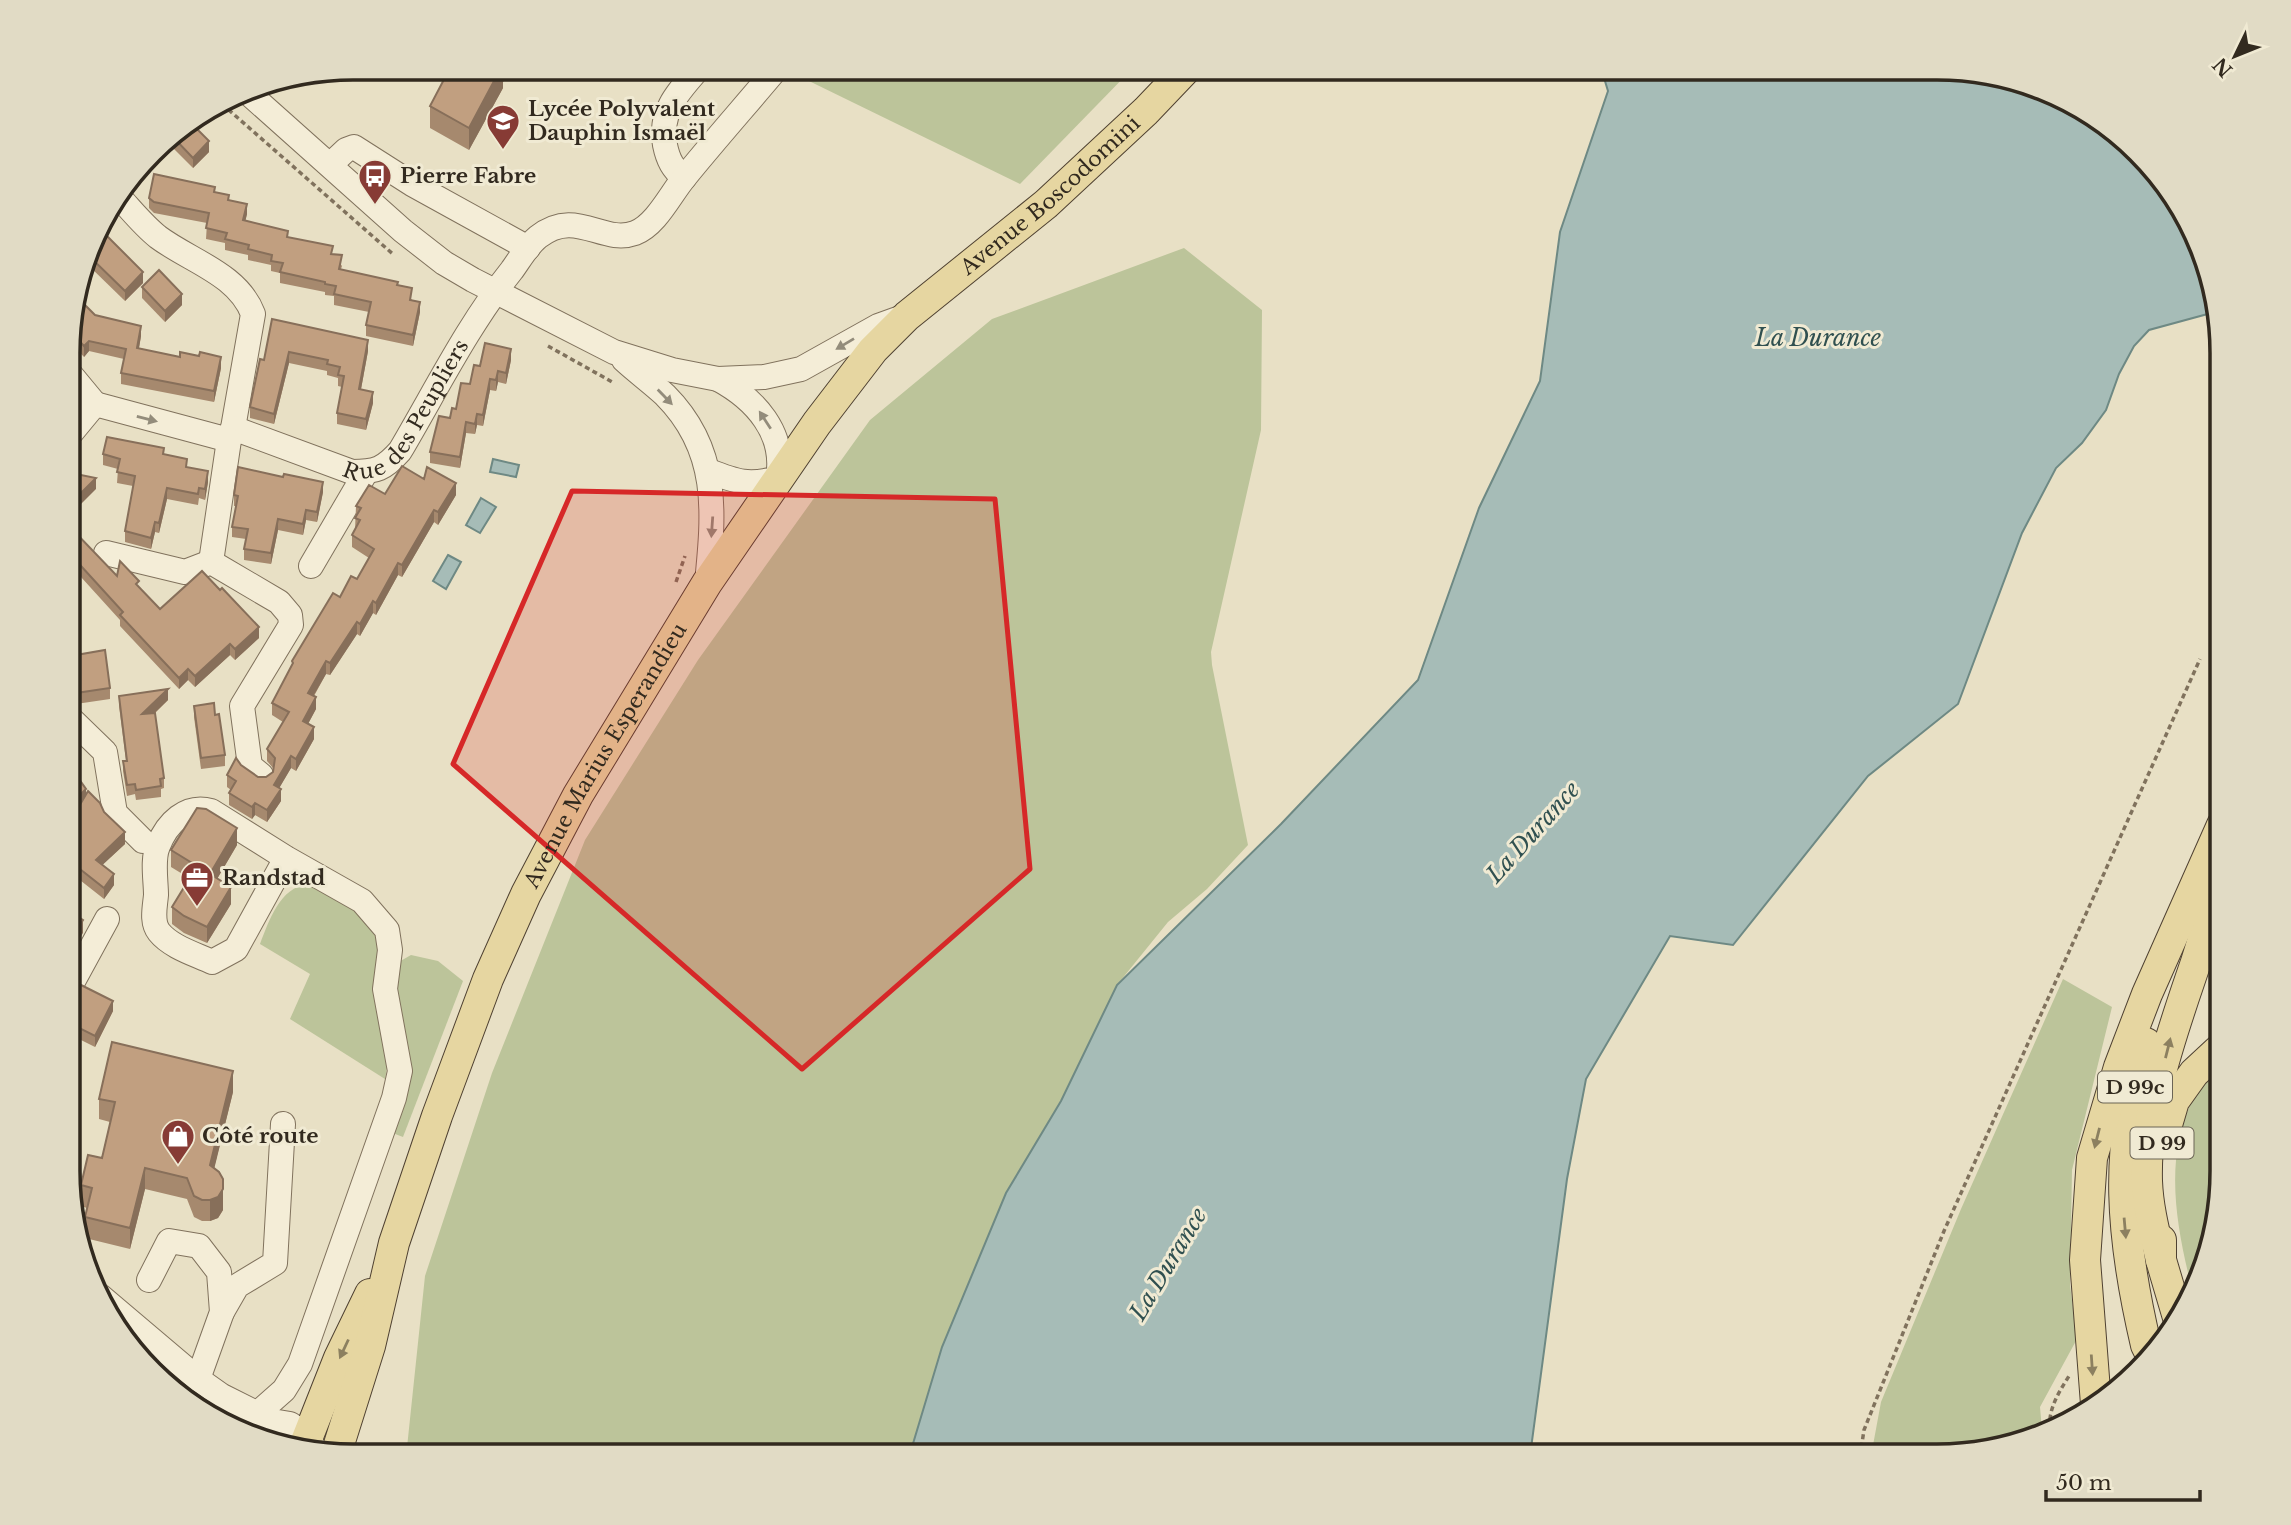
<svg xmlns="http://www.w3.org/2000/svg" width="2291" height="1525" font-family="'Libre Baskerville',serif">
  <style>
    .green { fill: #bcc49a }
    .water { fill: #a6bcb7; stroke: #6e8984; stroke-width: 2 }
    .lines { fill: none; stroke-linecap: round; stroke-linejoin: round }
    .minor-casing { stroke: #80725d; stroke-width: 26 }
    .major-casing { stroke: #4f4131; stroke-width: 32 }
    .path { stroke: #80725d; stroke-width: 3.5; stroke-dasharray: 5 3.5; stroke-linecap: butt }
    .minor { stroke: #f4edd7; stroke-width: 24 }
    .major { stroke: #e6d6a1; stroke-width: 30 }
    .wall { fill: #a6896e }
    .shaded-wall { fill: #876f5a }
    .building { fill: #c19f80; stroke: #876f5a; stroke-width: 2 }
    .oneway { fill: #938c7b }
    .oneway2 { fill: #8c8060 }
    .marked { fill: #d62828; fill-opacity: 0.2; stroke: #d62828; stroke-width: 5; stroke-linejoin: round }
    .labels { text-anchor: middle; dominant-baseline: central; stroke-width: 6; stroke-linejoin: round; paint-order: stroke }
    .shield { fill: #f0ead3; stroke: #6b6455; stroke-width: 2 }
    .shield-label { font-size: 19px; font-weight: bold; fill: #322a1f }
    .poi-label { font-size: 21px; font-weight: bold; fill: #322a1f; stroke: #f0ead3; text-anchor: start }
    .street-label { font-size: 21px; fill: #322a1f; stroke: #f0ead3 }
    .water-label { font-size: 23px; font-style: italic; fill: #305050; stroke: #f0ead3 }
    .rim { fill: none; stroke: #322a1f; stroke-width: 3.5 }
  </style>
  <rect width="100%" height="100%" fill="#e8e0c5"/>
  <!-- green -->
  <g class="green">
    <path d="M820 68H1133L1020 184 809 81Z"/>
    <path d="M1184 248 1262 310 1261 430 1211 652 1212 665 1248 845 1207 889 1168 922 1117 985 1061 1101 1006 1193 942 1347 909 1457H406L425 1276 492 1073 585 840 698 660 870 420 992 319Z"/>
    <path d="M308 884 341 898 382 932 389 1057 385 1079 290 1019 310 974 260 944C269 921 280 887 308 884Z"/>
    <path d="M411 955 438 961 463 981 403 1137 390 1132 397 963Z"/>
    <path d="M2063 979 2112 1007 2072 1170 2070 1285 2077 1339 2040 1407 2042 1430 1956 1456H1871L1881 1402 1961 1209Z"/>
    <path d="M2222 1065V1190L2208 1263 2193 1293C2177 1230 2162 1158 2194 1097 2201 1085 2213 1075 2222 1065Z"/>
  </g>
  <!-- water -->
  <g class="water">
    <path d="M1601 68H1938L2029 83 2096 117 2185 211 2215 312 2149 330 2134 346 2119 374 2106 410 2082 443 2056 468 2022 533 1958 704 1868 776 1733 945 1670 936 1586 1079 1567 1179 1530 1456 909 1457 942 1347 1006 1193 1061 1101 1117 985 1281 824 1418 680 1479 508 1540 381 1560 232 1608 91Z"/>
    <path d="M493 459 519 465 516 477 490 472Z"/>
    <path d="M481 498 496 507 480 533 466 525Z"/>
    <path d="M448 555 461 562 446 589 433 581Z"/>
  </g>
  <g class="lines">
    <defs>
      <g id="minor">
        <path d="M245 90 403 231 444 263 473 280 614 352 672 370 718 379 764 377 801 369 878 326 903 317"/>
        <path d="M330 165 346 150 354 147 412 184 528 248"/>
        <path d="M684 178C673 169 668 160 665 145 659 111 678 92 699 68"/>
        <path d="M120 198C132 211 144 226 158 237 190 261 238 274 253 314L233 428"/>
        <path d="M624 360C637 372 652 383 665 395 720 450 714 512 707 583"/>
        <path d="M71 375 95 404"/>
        <path id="s1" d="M71 433 95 404 229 440 233 428 352 472C376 472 384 469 400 451 436 390 468 325 512 270 520 259 527 246 538 237 576 207 602 245 635 233 656 225 670 195 684 178 714 141 746 105 777 68"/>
        <path d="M229 440 211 562 279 602 290 615 291 625 242 706 250 766 261 775"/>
        <path d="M709 471C737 482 749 486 778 478 786 433 755 399 718 379"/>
        <path d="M106 553 185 572 211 562"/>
        <path d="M311 566 366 472"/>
        <path d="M71 719 105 752 115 813 143 841"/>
        <path d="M71 985 107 919"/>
        <path d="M149 1280 169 1241 199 1246 219 1272 222 1312 198 1379"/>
        <path d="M100 1296 198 1379 222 1396 272 1421 290 1424 308 1436 315 1450"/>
        <path d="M222 1312 237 1286 275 1263 283 1124"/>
        <path d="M258 1413 284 1390 300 1364 394 1098 400 1071 385 989 390 950 387 930 362 901 286 858 211 811C186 804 167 823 158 846 152 859 156 881 156 895 155 907 151 922 159 932 171 947 195 954 212 962L236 949 286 858"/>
      </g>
      <g id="major">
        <path d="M2146 1043C2113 1150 2121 1238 2146 1345L2150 1353"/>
        <path d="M2164 1135 2174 1101 2194 1073 2222 1047"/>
        <path d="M2161 1240V1260L2179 1321"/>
        <path d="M2161 1260C2155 1234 2148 1208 2147 1181 2145 1105 2172 1033 2196 962 2206 932 2213 900 2222 869"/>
        <path d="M2096 1404 2085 1260 2092 1158 2119 1067 2147 994 2222 825"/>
        <path d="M303 1449 339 1358 370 1294"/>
        <path id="s2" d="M336 1454 370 1346 394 1243 437 1116 488 979 526 894 578 795 707 583 817 423 873 350 907 316 1046 204 1146 111 1187 68"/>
      </g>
    </defs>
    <!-- minor casing -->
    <use href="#minor" class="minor-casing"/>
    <!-- major casing -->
    <use href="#major" class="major-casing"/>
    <!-- path -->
    <g class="path">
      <path d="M222 104 394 255"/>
      <path d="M548 346 614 383"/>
      <path d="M676 582 685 556"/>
      <path d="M2050 1428C2048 1409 2059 1392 2069 1376"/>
      <path d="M1860 1456 1864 1430 1944 1231 2200 659"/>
    </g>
    <!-- minor -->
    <use href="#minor" class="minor"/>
    <!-- major -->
    <use href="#major" class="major"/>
  </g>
  <!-- wall -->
  <g class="wall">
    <path d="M450 68H510L503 82V88L469 150 430 128V106Z"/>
    <path d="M191 123 209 152 193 168 165 140Z"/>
    <path d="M215 192 229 200 247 214 245 221 333 254 342 266 341 269 398 285 412 300 420 312 413 346 366 336V325L369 312 334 305V296L325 295V292L280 283V273L271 271V265L248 260V255L225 250V243L206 239 207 223 154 213 149 208V198Z"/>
    <path d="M98 227 143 283 125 301 87 264Z"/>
    <path d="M142 287 182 305 165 322 142 298Z"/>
    <path d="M95 315 141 336 139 348 221 368 214 402 121 384V373L124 359 89 351 84 357 71 343V316Z"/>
    <path d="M272 319 368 351 361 389 373 403 366 430 337 424V413L342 387 338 386V378L327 375V371L289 363 274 424 250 418V407L264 360Z"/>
    <path d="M511 360 506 384 498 382 496 391 490 390 483 426 477 425 475 434 466 433 460 468 430 463V452L470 384Z"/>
    <path d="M103 454H164L187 467 208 482 205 500 199 498 198 505 167 499 159 533 155 532 151 549 125 542V531L133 486 117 483 118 469 103 465Z"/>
    <path d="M283 477 323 492 317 522 306 520 303 535 278 530 271 564 244 560V549L246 539 232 537V527L236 506H234V495Z"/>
    <path d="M385 494 456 495 438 525 434 522 402 577 398 575 376 615 373 613 360 636 357 634 330 675 326 674 314 696 316 709 308 724 314 739 296 771 291 768 279 788 281 801 267 822 255 815 252 819 229 805V793L231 790 227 787V775L241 765 258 777H266L273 772V768L267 761V749L283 722 272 715V703L292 665V661L340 597 357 579 369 558 352 547V535L355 530 356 506Z"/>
    <path d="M71 528 117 576 139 587 160 609 259 638 235 660 230 655 195 687 188 680 179 689 120 626V620L71 566Z"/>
    <path d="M71 608 76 655 110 688V699L76 704 71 666Z"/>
    <path d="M119 696 168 700 155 713 164 778V788L161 789V797L136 800 135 794 127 796 123 771V761H126L119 706Z"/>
    <path d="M194 706 215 715 225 755V766L201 769 194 717Z"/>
    <path d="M71 758 86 795 104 812 125 844 102 865 114 885 104 899 71 873V820L79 806 71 814Z"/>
    <path d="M237 845 217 879 231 904 207 943 184 933 172 924V907L189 878 171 867V850Z"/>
    <path d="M71 1003 113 1011 95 1047 71 1035Z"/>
    <path d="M233 1092 214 1168 223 1210 218 1218 210 1221H202L194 1217 187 1199 145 1189 130 1249 85 1238V1217L87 1208 81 1206V1185L102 1158 110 1122 99 1119V1099Z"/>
  </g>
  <!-- shaded-wall -->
  <g class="shaded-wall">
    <path d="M501 68H510L503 82V88L469 150V128Z"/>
    <path d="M209 141V152L193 168V158Z"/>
    <path d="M247 204V214L243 231V220Z"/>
    <path d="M143 272V283L125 301V291Z"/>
    <path d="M182 294V305L165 322V311Z"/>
    <path d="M420 302V312L413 346V335Z"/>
    <path d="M141 326V336L137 359V348Z"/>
    <path d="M368 340V351L359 400V389Z"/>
    <path d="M89 341V351L84 357V346Z"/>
    <path d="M511 349V360L506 384V373Z"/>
    <path d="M289 352V363L274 424V414Z"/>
    <path d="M221 357V368L214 402V391Z"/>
    <path d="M498 371V382L496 391V380Z"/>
    <path d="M490 379V390L483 426V415Z"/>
    <path d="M373 392V403L366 430V419Z"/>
    <path d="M477 414V425L475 434V424Z"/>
    <path d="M466 422V433L460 468V457Z"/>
    <path d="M208 471V482L205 500V489Z"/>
    <path d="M96 478V489L71 514V503Z"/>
    <path d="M323 482V492L317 522V512Z"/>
    <path d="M456 483V495L438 525V512Z"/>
    <path d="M167 488V499L159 533V523Z"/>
    <path d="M306 510V520L303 535V524Z"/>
    <path d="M434 510V522L402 577V565Z"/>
    <path d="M278 519V530L271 564V553Z"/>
    <path d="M155 522V532L151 549V538Z"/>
    <path d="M398 563V575L376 615V603Z"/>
    <path d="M373 601V613L360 636V624Z"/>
    <path d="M357 622V634L330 675V663Z"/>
    <path d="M259 627V638L235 660V649Z"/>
    <path d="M230 644V655L195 687V676Z"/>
    <path d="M326 661V674L308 705V693Z"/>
    <path d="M188 669V680L179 689V678Z"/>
    <path d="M168 689V700L142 725V714Z"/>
    <path d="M316 697V709L303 733V721Z"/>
    <path d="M314 727V739L296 771V759Z"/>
    <path d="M291 756V768L274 797V785Z"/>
    <path d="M79 767V777L74 782V772Z"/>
    <path d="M86 789V799L71 814V804Z"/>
    <path d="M281 789V801L267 822V810Z"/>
    <path d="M255 803V815L252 819V807Z"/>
    <path d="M237 828V845L210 891V874Z"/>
    <path d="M125 832V844L96 871V860Z"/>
    <path d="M114 874V885L104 899V888Z"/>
    <path d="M231 887V904L207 943V927Z"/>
    <path d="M83 920V933L71 953V940Z"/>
    <path d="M113 1001V1011L95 1047V1036Z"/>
    <path d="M233 1071V1092L210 1186V1165Z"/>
    <path d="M145 1168V1189L130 1249V1228Z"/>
    <path d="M223 1179V1210L218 1218 210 1221V1200Z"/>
  </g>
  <!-- building -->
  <g class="building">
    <path d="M450 68H501L469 128 430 106Z"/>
    <path d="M191 123 209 141 193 158 171 135Z"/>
    <path d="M154 174 215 187 214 192 229 195 228 200 247 204 243 220 288 231 287 237 333 246 331 254 342 255 339 269 398 282 397 285 412 288 410 300 420 302 413 335 366 325 371 302 334 294 336 286 325 284V282L280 272 283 263 271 261 272 255 248 249 249 245 225 239 227 233 206 228 209 213 154 202 149 198Z"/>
    <path d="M98 227 143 272 125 291 89 256Z"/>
    <path d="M159 270 182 294 165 311 142 287Z"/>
    <path d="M77 297 95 315 141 326 137 348 180 357V352L199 356 200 352 221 357 214 391 121 373 126 349 89 341 84 346 71 332V316Z"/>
    <path d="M272 319 368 340 359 389 373 392 366 419 337 413 344 376 338 375 340 367 327 364 328 360 289 352 274 414 250 407 260 359 264 360Z"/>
    <path d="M485 343 511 349 506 373 498 371 496 380 490 379 483 415 477 414 475 424 466 422 460 457 430 452 439 416 450 418 452 408 456 409 461 383 470 384 474 365 480 366Z"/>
    <path d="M107 437 164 448 163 454 187 459 186 467 208 471 205 489 199 488 198 494 167 488 159 523 155 522 151 538 125 531 135 476 117 472 120 459 103 454Z"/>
    <path d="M402 466 424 479 427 467 456 483 438 512 434 510 402 565 398 563 376 603 373 601 360 624 357 622 330 663 326 661 308 693 316 697 303 721 314 727 296 759 291 756 274 785 281 789 267 810 255 803 252 807 229 793 236 781 227 775 236 758 241 765 258 777H266L273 772 275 758 267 749 289 712 272 703 293 663 292 661 333 593 340 597 351 576 357 579 374 549 352 535 360 520 355 518 361 508 356 506 369 485 385 494Z"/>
    <path d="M238 467 283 477 284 474 323 482 317 512 306 510 303 524 278 519 271 553 244 549 248 529 232 527 238 496 234 495Z"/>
    <path d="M71 473 96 478 71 503Z"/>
    <path d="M71 528 117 576 120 561 139 581 136 584 160 609 202 571 220 590 222 588 259 627 235 649 230 644 195 676 188 669 179 678 120 615 123 612 71 555Z"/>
    <path d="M71 608 76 655 105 650 110 688 76 693 71 656Z"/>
    <path d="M168 689 142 714 155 713 164 778 160 779 161 786 136 790 135 784 127 785 123 761H127L119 696Z"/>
    <path d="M214 703 215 715 219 714 225 755 201 758 194 706Z"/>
    <path d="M71 758 79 767 74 772 86 789 71 804Z"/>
    <path d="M88 791 100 803 104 812 125 832 96 860 114 874 104 888 71 862V820Z"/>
    <path d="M197 808 206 809 237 828 210 874 231 887 207 927 184 916 172 907 197 866 171 850Z"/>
    <path d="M71 912 83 920 71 940Z"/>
    <path d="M81 985 113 1001 95 1036 71 1024V1003Z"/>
    <path d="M112 1042 233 1071 210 1165 219 1172 223 1179V1189L218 1197 210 1200H202L194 1196 187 1178 145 1168 130 1228 85 1217 92 1188 81 1185 88 1155 102 1158 115 1102 99 1099Z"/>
  </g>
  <!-- one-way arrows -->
  <defs><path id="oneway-solid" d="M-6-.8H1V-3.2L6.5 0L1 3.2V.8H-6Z" transform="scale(1.75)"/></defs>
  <g class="oneway">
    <use href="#oneway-solid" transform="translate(845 344) rotate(149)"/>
    <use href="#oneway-solid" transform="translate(665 397) rotate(46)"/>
    <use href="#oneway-solid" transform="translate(147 419) rotate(14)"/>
    <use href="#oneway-solid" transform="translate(765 420) rotate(-123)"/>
    <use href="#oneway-solid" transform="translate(712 527) rotate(94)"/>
  </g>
  <g class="oneway2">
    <use href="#oneway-solid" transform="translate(2168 1048) rotate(-76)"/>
    <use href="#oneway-solid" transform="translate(2097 1138) rotate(104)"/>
    <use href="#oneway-solid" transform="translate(2125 1228) rotate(85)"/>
    <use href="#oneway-solid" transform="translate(344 1349) rotate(115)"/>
    <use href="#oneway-solid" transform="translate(2092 1365) rotate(86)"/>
  </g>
  <!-- marked area -->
  <path class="marked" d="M572 491 995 499 1030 869 802 1069 453 764Z"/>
  <!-- icons -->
  <defs>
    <symbol id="school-pin" viewBox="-11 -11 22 30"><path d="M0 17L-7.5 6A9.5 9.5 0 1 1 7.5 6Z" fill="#873b35" stroke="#f0ead3"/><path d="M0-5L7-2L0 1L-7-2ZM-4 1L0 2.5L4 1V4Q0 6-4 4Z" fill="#fff"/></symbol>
    <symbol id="bus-pin" viewBox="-11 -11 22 30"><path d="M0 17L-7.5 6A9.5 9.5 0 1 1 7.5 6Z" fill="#873b35" stroke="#f0ead3"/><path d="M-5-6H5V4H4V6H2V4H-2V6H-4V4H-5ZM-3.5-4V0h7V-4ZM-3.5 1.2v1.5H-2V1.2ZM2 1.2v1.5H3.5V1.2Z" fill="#fff"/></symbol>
    <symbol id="office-pin" viewBox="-11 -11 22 30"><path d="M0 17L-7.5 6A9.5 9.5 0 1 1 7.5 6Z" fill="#873b35" stroke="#f0ead3"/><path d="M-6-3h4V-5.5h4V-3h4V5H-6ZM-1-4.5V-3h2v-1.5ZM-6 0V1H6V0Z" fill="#fff"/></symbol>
    <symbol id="shop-pin" viewBox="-11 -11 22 30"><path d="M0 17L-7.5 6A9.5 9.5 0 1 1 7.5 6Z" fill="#873b35" stroke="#f0ead3"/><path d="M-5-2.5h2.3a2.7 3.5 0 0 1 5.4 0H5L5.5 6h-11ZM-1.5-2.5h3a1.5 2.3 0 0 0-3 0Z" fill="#fff"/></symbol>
  </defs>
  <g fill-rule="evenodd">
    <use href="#school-pin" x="484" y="102" width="38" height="52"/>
    <use href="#bus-pin" x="356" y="157" width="38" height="52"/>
    <use href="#office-pin" x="178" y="859" width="38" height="52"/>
    <use href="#shop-pin" x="159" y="1117" width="38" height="52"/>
  </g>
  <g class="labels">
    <!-- shield labels -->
    <g class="shield">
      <rect x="2098" y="1071.5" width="74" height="31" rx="5"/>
      <rect x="2130.5" y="1127.5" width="63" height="31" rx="5"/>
    </g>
    <g class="shield-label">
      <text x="2135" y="1087">D 99c</text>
      <text x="2162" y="1143">D 99</text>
    </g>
    <!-- poi labels -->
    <g class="poi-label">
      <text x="528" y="109">Lycée Polyvalent<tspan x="528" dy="24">Dauphin Ismaël</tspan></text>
      <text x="400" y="176">Pierre Fabre</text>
      <text x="222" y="878">Randstad</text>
      <text x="202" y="1136">Côté route</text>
    </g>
    <!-- street labels -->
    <g class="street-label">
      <text stroke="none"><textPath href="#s2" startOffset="1474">Avenue Boscodomini</textPath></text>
      <text stroke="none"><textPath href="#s1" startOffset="402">Rue des Peupliers</textPath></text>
      <text stroke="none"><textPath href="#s2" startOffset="752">Avenue Marius Esperandieu</textPath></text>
    </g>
    <!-- water labels -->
    <g class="water-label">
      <text x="1818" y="338">La Durance</text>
      <text transform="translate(1533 832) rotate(-48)">La Durance</text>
      <text transform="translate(1168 1264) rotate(-59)">La Durance</text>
    </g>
  </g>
  <!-- crop -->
  <path d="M0 0H2291V1525H0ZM353 80H1937A273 273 0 0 1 2210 353V1171A273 273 0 0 1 1937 1444H353A273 273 0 0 1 80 1171V353A273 273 0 0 1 353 80Z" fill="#e1dbc5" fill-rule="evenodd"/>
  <path class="rim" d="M353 80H1937A273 273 0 0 1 2210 353V1171A273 273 0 0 1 1937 1444H353A273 273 0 0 1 80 1171V353A273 273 0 0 1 353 80Z"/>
  <!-- north arrow -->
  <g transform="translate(2235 56) rotate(227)" stroke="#f0ead3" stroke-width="5" paint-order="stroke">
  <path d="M0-5L12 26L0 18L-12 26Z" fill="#322a1f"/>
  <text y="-10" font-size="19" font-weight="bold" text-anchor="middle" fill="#322a1f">N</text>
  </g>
  <!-- scale -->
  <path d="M2046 1490v10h154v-10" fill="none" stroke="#322a1f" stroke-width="3.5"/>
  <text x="2056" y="1490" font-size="21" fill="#322a1f" stroke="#f0ead3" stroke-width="5" paint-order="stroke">50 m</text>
</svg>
